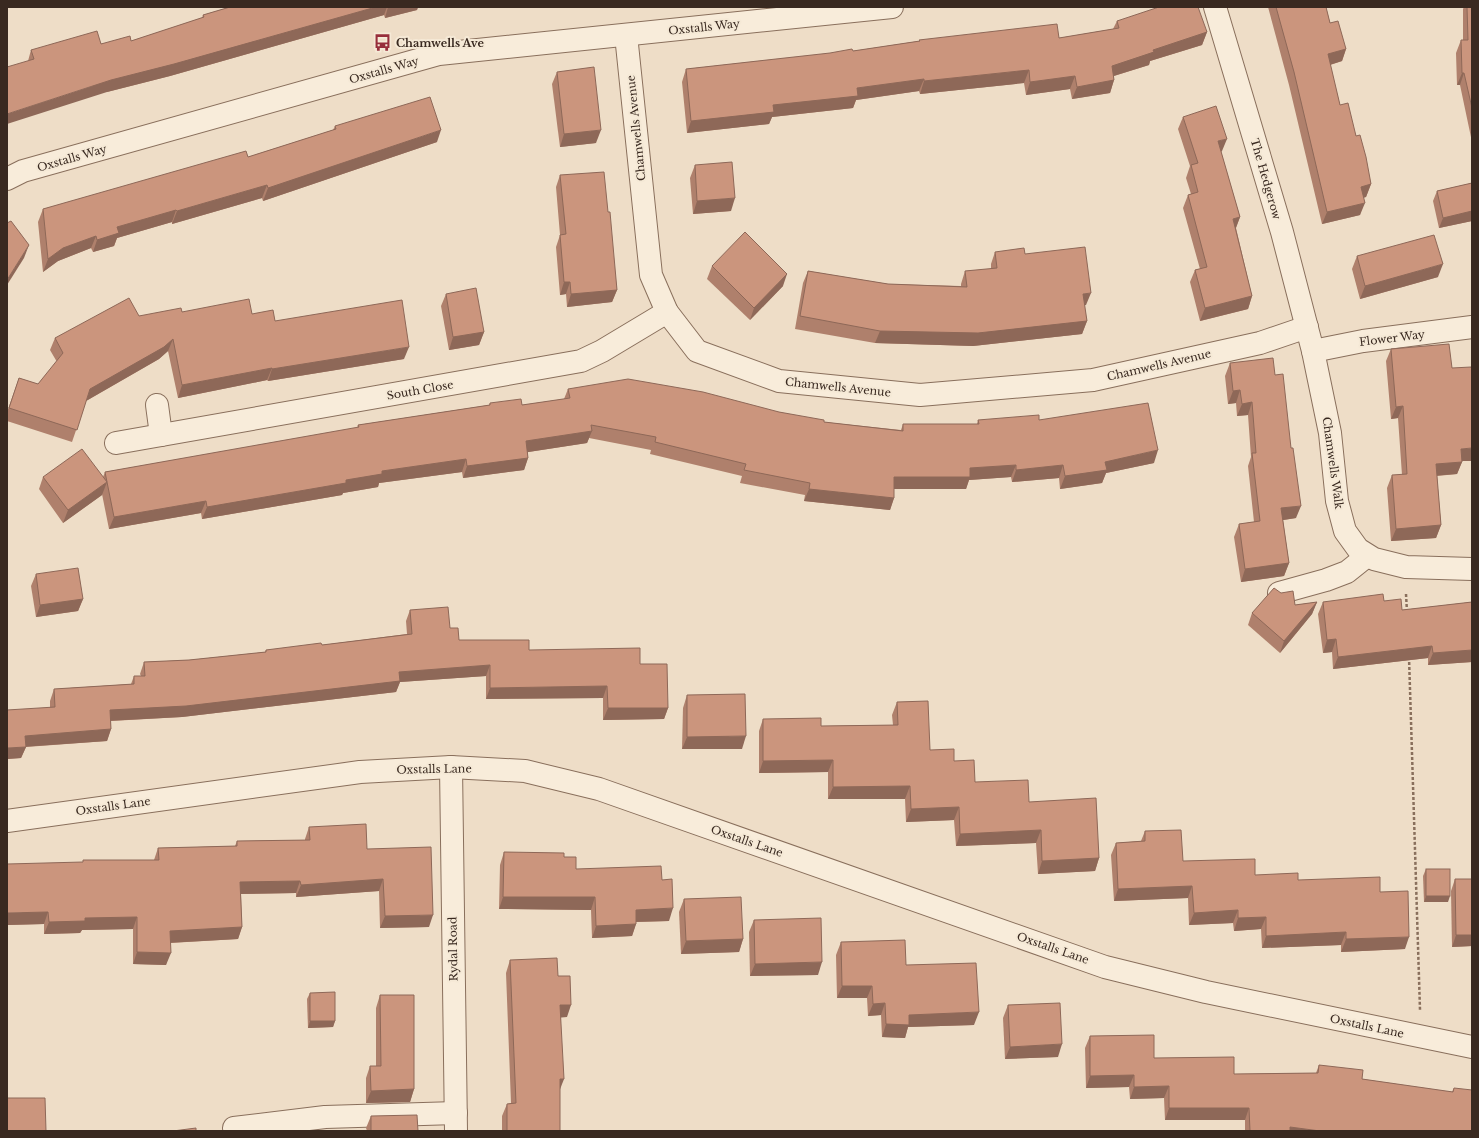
<svg xmlns="http://www.w3.org/2000/svg" width="1479" height="1138" font-family="'Libre Baskerville',serif">
  <style>
    .lines { fill: none; stroke-linecap: round; stroke-linejoin: round }
    .minor-casing { stroke: #896f5c; stroke-width: 24 }
    .path { stroke: #896f5c; stroke-width: 2.5; stroke-dasharray: 3 2; stroke-linecap: butt }
    .minor { stroke: #f8ecda; stroke-width: 22 }
    .wall { fill: #af806c }
    .shaded-wall { fill: #8e6858 }
    .building { fill: #cb957d; stroke: #8e6858 }
    .labels { text-anchor: middle; dominant-baseline: central; stroke-width: 4; stroke-linejoin: round; paint-order: stroke }
    .street-label { font-size: 11px; fill: #392920; stroke: #f5e9d6 }
    .poi-label { font-size: 11px; font-weight: bold; fill: #392920; stroke: #f5e9d6; text-anchor: start }
  </style>
  <rect width="100%" height="100%" fill="#eeddc7"/>
  <g class="lines">
    <defs>
      <g id="minor">
        <path d="M1215 7 1282 232 1313 351 1330 433 1337 501 1345 531 1358 549 1374 559 1406 567 1472 569"/>
        <path d="M626 35 651 275 667 312 697 351 779 381 920 395 1093 380 1260 343 1307 327"/>
        <path d="M7 179 23 171 439 54 892 7"/>
        <path d="M1313 351 1363 341 1472 327"/>
        <path d="M157 405 161 435"/>
        <path d="M116 443 581 361 602 351 667 312"/>
        <path d="M1279 593 1326 580 1347 572 1367 556"/>
        <path d="M451 767 456 1131"/>
        <path d="M7 821 360 772 451 767 525 771 599 789 1105 967 1206 992 1472 1047"/>
        <path d="M234 1128 325 1117 456 1113"/>
      </g>
    </defs>
    <!-- minor casing -->
    <use href="#minor" class="minor-casing"/>
    <!-- path -->
    <g class="path">
      <path d="M1406 594 1407 612"/>
      <path d="M1409 657 1420 1010"/>
    </g>
    <!-- minor -->
    <use href="#minor" class="minor"/>
  </g>
  <!-- wall -->
  <g class="wall">
    <path d="M230 7H418L417 10 385 18 384 15 170 76 107 92 28 61 31 50 131 41 202 18 203 15Z"/>
    <path d="M1268 7H1326L1330 23 1346 49 1342 61 1330 65 1340 105 1356 136 1371 184 1366 197 1363 198 1360 215 1322 224 1289 85Z"/>
    <path d="M1464 7H1472V142L1460 85H1457L1456 53 1461 40H1463V9Z"/>
    <path d="M1117 21 1207 32 1202 45 1150 61 1149 65 1114 76V80L1110 93 1072 99 1070 89 1026 95 1024 83 920 94 919 91 856 100 853 108 772 117 769 124 687 133 682 82 686 69 853 51 919 41V40L1059 38 1113 29Z"/>
    <path d="M557 72 596 143 560 147 552 84Z"/>
    <path d="M1183 117 1222 151 1221 152 1240 217 1236 228 1252 296 1248 309 1200 321 1190 282 1195 270 1200 269 1183 208 1188 195 1191 194 1186 178 1190 166 1178 129Z"/>
    <path d="M335 126 437 142 263 201 262 198 172 224V222L117 238 114 246 93 252 91 248 58 261 43 272 38 222 43 209 248 157 333 130Z"/>
    <path d="M695 165 731 211 693 214 690 178Z"/>
    <path d="M560 175 608 212 617 290 612 302 567 307 566 294 560 295 556 247 560 235 556 187Z"/>
    <path d="M1472 183V221L1439 228 1433 201 1437 191Z"/>
    <path d="M995 252 1025 254 1086 305H1084L1087 321 1082 334 973 346 875 343 795 329 803 283 808 271 888 284 961 286V284L965 271 991 269V264Z"/>
    <path d="M1357 256 1438 277 1360 299 1352 269Z"/>
    <path d="M712 266 783 286 750 320 707 279Z"/>
    <path d="M446 294 484 332 479 345 449 350 441 306Z"/>
    <path d="M182 312 252 314 275 321 404 359 268 381 267 380 178 398 168 351 159 359 86 401 72 442 7 421V412L19 378 38 384 57 362 50 350 55 338 139 316Z"/>
    <path d="M1391 349 1452 368 1462 462 1457 474 1437 476 1441 525 1436 538 1391 541 1387 488 1392 475H1402L1398 418 1391 419 1386 361Z"/>
    <path d="M1230 363 1275 375 1296 518 1283 520 1289 563 1284 576 1241 582 1234 537 1239 524 1254 522 1248 466 1251 457 1248 415 1237 416 1236 403 1228 404 1225 376Z"/>
    <path d="M568 389 779 412 824 422 901 430 903 424H977L978 420H1039L1154 463 1106 473 1102 483 1060 489 1059 478 1012 482 1011 477 969 480 966 489H894V498L890 510 804 501 805 495 740 483 742 476 650 454 651 450 589 438 587 443 528 452V458L524 470 463 478 462 472 379 483 378 487 343 493 342 495 202 519 201 513 109 529 102 494V495L63 523 39 489 43 477H103L105 472 357 428 358 425 489 405 490 403 522 405 564 399Z"/>
    <path d="M36 574 83 599 78 611 36 617 31 586Z"/>
    <path d="M1384 601 1402 610 1472 602V662L1428 665V658L1333 669 1332 652 1323 653 1318 614 1323 602Z"/>
    <path d="M1317 602 1312 614 1280 653 1248 625 1252 613 1295 605Z"/>
    <path d="M410 610 450 628 459 640 529 650 640 664 668 708 664 719 603 720V698L486 699V676L400 682 396 692 182 717 111 721V729L107 741 26 747 21 758 7 759 50 707V701L54 689 131 684 134 676H141L140 674 144 662 189 660 265 652 266 650 322 645 407 634 406 621Z"/>
    <path d="M687 695 742 749H682L683 708Z"/>
    <path d="M897 702 930 750 954 761 975 782 1029 802 1099 858 1095 871 1038 874 1036 843 956 846 954 820 906 822 905 799H828V772L759 773V731L763 719 821 726 893 725 892 715Z"/>
    <path d="M309 827 367 849 429 927 380 928 379 891 296 897V893L241 894 242 927 238 939 170 943 166 965 133 964V929L82 930 80 933 44 934V924L7 925 83 862V860H154L158 848 235 846 237 841 305 840V839Z"/>
    <path d="M1145 831 1183 861 1255 875 1298 880 1380 892 1405 949 1341 952V945L1262 948 1261 929 1234 931 1233 923 1189 925 1188 898 1114 901 1111 855 1116 843 1141 841Z"/>
    <path d="M504 852 564 857 576 869 662 880 669 921 636 922V924L632 936 592 938 591 910 499 909 500 865Z"/>
    <path d="M1426 869 1448 902H1424L1423 876Z"/>
    <path d="M1455 879H1472V946L1452 947 1451 891Z"/>
    <path d="M684 899 743 939 739 952 681 954 679 912Z"/>
    <path d="M754 920 818 975 750 976 749 932Z"/>
    <path d="M841 942 906 965 974 1025 908 1027 905 1038 882 1037 881 1015 868 1016 867 998H837L836 955Z"/>
    <path d="M510 960 558 976 567 1017H561L560 1089V1131H502V1116L507 1104 511 1103 506 973Z"/>
    <path d="M310 993 335 1021 333 1027 308 1028 307 999Z"/>
    <path d="M380 995 414 1089 410 1102 366 1103V1078L370 1066H376V1008Z"/>
    <path d="M1008 1005 1058 1057 1005 1059 1003 1018Z"/>
    <path d="M1090 1036 1154 1058 1234 1074 1316 1073 1319 1065 1362 1079 1452 1092 1454 1088 1472 1131H1245V1120H1165L1164 1098 1130 1099 1129 1087 1086 1088 1085 1048Z"/>
    <path d="M371 1116 418 1131H367L366 1128Z"/>
  </g>
  <!-- shaded-wall -->
  <g class="shaded-wall">
    <path d="M376 7H387L384 15 170 76 107 92 7 124V114L111 80Z"/>
    <path d="M388 7H418L417 10 385 18Z"/>
    <path d="M1207 32 1202 45 1150 61 1149 65 1107 78 1112 66 1153 50Z"/>
    <path d="M1346 49 1342 61 1323 67 1328 54Z"/>
    <path d="M1029 70 1024 83 920 94 924 81Z"/>
    <path d="M1462 73H1464L1460 85H1457Z"/>
    <path d="M1075 76 1070 89 1026 95 1030 82Z"/>
    <path d="M924 79 919 91 856 100 853 108 772 117 769 124 687 133 691 121 857 88Z"/>
    <path d="M1114 80 1110 93 1072 99 1077 87Z"/>
    <path d="M441 130 437 142 263 201 268 188Z"/>
    <path d="M601 130 596 143 560 147 564 134Z"/>
    <path d="M1227 139 1222 151 1214 154 1218 141Z"/>
    <path d="M1371 184 1366 197 1356 199 1361 187Z"/>
    <path d="M267 185 262 198 172 224 177 211Z"/>
    <path d="M735 198 731 211 693 214 697 201Z"/>
    <path d="M1365 203 1360 215 1322 224 1327 212Z"/>
    <path d="M176 210 172 222 117 238 114 246 93 252 97 240 117 227Z"/>
    <path d="M1472 211V221L1439 228 1443 218Z"/>
    <path d="M1240 217 1235 230 1233 219Z"/>
    <path d="M96 236 91 248 58 261 43 272 48 259 63 248Z"/>
    <path d="M29 245 24 258 7 285V280Z"/>
    <path d="M1443 264 1438 277 1360 299 1365 286Z"/>
    <path d="M787 274 783 286 750 320 754 308Z"/>
    <path d="M564 282H570L566 294 560 295Z"/>
    <path d="M617 290 612 302 567 307 571 294Z"/>
    <path d="M1091 293 1086 305 1078 306 1083 294Z"/>
    <path d="M1252 296 1248 309 1200 321 1205 308Z"/>
    <path d="M1087 321 1082 334 973 346 875 343 880 331Z"/>
    <path d="M484 332 479 345 449 350 453 337Z"/>
    <path d="M173 339 168 351 159 359 86 401 90 389Z"/>
    <path d="M409 347 404 359 268 381 272 369Z"/>
    <path d="M272 368 267 380 178 398 182 385Z"/>
    <path d="M1240 390 1236 403 1228 404 1233 391Z"/>
    <path d="M1252 402 1248 415 1237 416 1242 404Z"/>
    <path d="M1403 406 1398 418 1391 419 1396 407Z"/>
    <path d="M592 431 587 443 522 453 526 441Z"/>
    <path d="M1472 448V461H1457L1461 449Z"/>
    <path d="M1158 450 1154 463 1106 473 1102 483 1060 489 1065 476 1105 462Z"/>
    <path d="M528 458 524 470 463 478 467 466Z"/>
    <path d="M466 459 462 472 379 483 378 487 343 493 342 495 202 519 207 507 346 480 382 471Z"/>
    <path d="M1462 462 1457 474 1431 476 1436 464Z"/>
    <path d="M1016 465 1011 477 969 480 966 489H890L894 477 970 468Z"/>
    <path d="M1063 465 1059 478 1012 482 1016 470Z"/>
    <path d="M107 482 102 495 63 523 68 510Z"/>
    <path d="M809 489 894 498 890 510 804 501Z"/>
    <path d="M206 501 201 513 109 529 114 517Z"/>
    <path d="M1301 506 1296 518 1277 521 1281 508Z"/>
    <path d="M1441 525 1436 538 1391 541 1396 529Z"/>
    <path d="M1289 563 1284 576 1241 582 1245 569Z"/>
    <path d="M83 599 78 611 36 617 40 605Z"/>
    <path d="M1317 602 1312 614 1280 653 1284 641Z"/>
    <path d="M1336 639 1332 652 1323 653 1327 640Z"/>
    <path d="M1432 646 1428 658 1333 669 1338 657Z"/>
    <path d="M1472 650V662L1428 665 1433 653Z"/>
    <path d="M490 665 486 676 400 682 396 692 182 717 106 721 110 710 399 672Z"/>
    <path d="M607 686 603 698 486 699 490 688Z"/>
    <path d="M608 708H668L664 719 603 720Z"/>
    <path d="M111 729 107 741 21 747 25 736Z"/>
    <path d="M746 736 742 749H682L687 737Z"/>
    <path d="M26 747 21 758 7 759V748Z"/>
    <path d="M833 760 828 772 759 773 763 761Z"/>
    <path d="M910 786 905 799H828L833 787Z"/>
    <path d="M959 807 954 820 906 822 911 809Z"/>
    <path d="M1041 830 1036 843 956 846 960 834Z"/>
    <path d="M1099 858 1095 871 1038 874 1042 861Z"/>
    <path d="M383 879 379 891 296 897 301 885Z"/>
    <path d="M300 881 296 893 236 894 240 882Z"/>
    <path d="M1192 886 1188 898 1114 901 1118 889Z"/>
    <path d="M1426 896H1450L1448 902H1424Z"/>
    <path d="M503 897H595L591 910 499 909Z"/>
    <path d="M673 908 669 921 631 922 636 910Z"/>
    <path d="M1238 910 1233 923 1189 925 1194 913Z"/>
    <path d="M48 912 44 924 7 925V913Z"/>
    <path d="M433 915 429 927 380 928 385 916Z"/>
    <path d="M137 917 133 929 82 930 80 933 44 934 49 922 85 918Z"/>
    <path d="M1266 917 1261 929 1234 931 1238 918Z"/>
    <path d="M636 924 632 936 592 938 596 926Z"/>
    <path d="M242 927 238 939 166 943 170 931Z"/>
    <path d="M1346 932 1341 945 1262 948 1266 936Z"/>
    <path d="M1456 935H1472V946L1452 947Z"/>
    <path d="M1409 937 1405 949 1341 952 1346 939Z"/>
    <path d="M743 939 739 952 681 954 686 941Z"/>
    <path d="M137 952 171 953 166 965 133 964Z"/>
    <path d="M822 962 818 975 750 976 755 964Z"/>
    <path d="M842 986H872L867 998H837Z"/>
    <path d="M885 1003 881 1015 868 1016 873 1004Z"/>
    <path d="M560 1005H571L567 1017 556 1018Z"/>
    <path d="M979 1012 974 1025 908 1027 905 1038 882 1037 886 1024 909 1015Z"/>
    <path d="M310 1021H335L333 1027 308 1028Z"/>
    <path d="M1062 1044 1058 1057 1005 1059 1010 1047Z"/>
    <path d="M1134 1075 1129 1087 1086 1088 1090 1076Z"/>
    <path d="M560 1079H564L559 1092Z"/>
    <path d="M1169 1086 1164 1098 1130 1099 1134 1087Z"/>
    <path d="M414 1089 410 1102 366 1103 371 1091Z"/>
    <path d="M1169 1108H1249L1245 1120H1165Z"/>
    <path d="M1290 1127 1320 1131H1289Z"/>
  </g>
  <!-- building -->
  <g class="building">
    <path d="M230 7H376L174 64 111 80 7 114V67L34 59 31 50 97 31 101 44 130 36 131 41 204 17 203 15Z"/>
    <path d="M1159 7H1198L1207 32 1153 50 1154 52 1112 66 1114 80 1077 87 1075 76 1030 82 1029 70 924 81V79L857 88 858 96 773 105 774 112 691 121 686 69 830 53 852 49 853 51 920 41 919 40 1057 24 1059 38 1119 28 1117 21Z"/>
    <path d="M1276 7H1326L1330 23 1338 21 1346 49 1328 54 1340 105 1348 103 1356 136 1360 135 1366 157 1371 184 1361 187 1365 203 1327 212 1294 72Z"/>
    <path d="M1467 7H1472V108L1464 73H1462L1461 40H1468Z"/>
    <path d="M594 67 601 130 564 134 557 72Z"/>
    <path d="M430 97 441 130 268 188 267 185 177 211 176 210 117 227 119 233 97 240 96 236 63 248 48 259 43 209 246 151 248 157 336 129 335 126Z"/>
    <path d="M1216 106 1227 139 1218 141 1240 217 1233 219 1252 296 1205 308 1195 270 1207 267 1188 195 1198 192 1191 165 1198 163 1183 117Z"/>
    <path d="M732 162 735 198 697 201 695 165Z"/>
    <path d="M604 172 608 212H610L617 290 571 294 570 282H564L560 235 566 234 560 175Z"/>
    <path d="M1472 183V211L1443 218 1437 191Z"/>
    <path d="M11 221 29 245 7 280V223Z"/>
    <path d="M745 232 787 274 754 308 712 266Z"/>
    <path d="M1434 235 1443 264 1365 286 1357 256Z"/>
    <path d="M1085 247 1091 293 1083 294 1087 321 978 333 880 331 800 316 808 271 888 284 967 287 965 271 997 268 995 252 1024 248 1025 254Z"/>
    <path d="M476 288 484 332 453 337 446 294Z"/>
    <path d="M129 298 139 316 181 308 182 312 249 299 252 314 273 310 275 321 402 300 409 347 272 369V368L182 385 173 339 164 347 90 389 77 430 9 408 19 378 38 384 63 353 55 338Z"/>
    <path d="M1449 344 1452 368 1471 367 1472 370V448L1461 449 1462 462 1436 464 1441 525 1396 529 1392 475 1407 474 1403 406 1396 407 1391 349Z"/>
    <path d="M1273 358 1275 375 1283 374 1291 448H1293L1301 506 1281 508 1289 563 1245 569 1239 524 1260 521 1252 453H1256L1252 402 1242 404 1240 390 1233 391 1230 363Z"/>
    <path d="M628 379 703 392 779 412 824 420V422L903 431V424H979L978 420 1039 415V420L1148 403 1158 450 1105 462 1107 470 1065 476 1063 465 1016 470V465L970 468V477H894V498L809 489 810 483 744 470 746 464 655 442 656 437 591 425 592 431 526 441 528 458 467 466 466 459 382 471V474L346 480V483L207 507 206 501 114 517 105 472 359 427 358 425 490 405V403L521 399 522 405 570 398 568 389Z"/>
    <path d="M82 449 107 482 68 510 43 477Z"/>
    <path d="M78 568 83 599 40 605 36 574Z"/>
    <path d="M1274 588 1281 593 1293 591 1295 605 1317 602 1284 641 1252 613Z"/>
    <path d="M1383 594 1384 601 1401 599 1402 610 1472 602V650L1433 653 1432 646 1338 657 1336 639 1327 640 1323 602Z"/>
    <path d="M448 607 450 628H458L459 640H529V650L640 648V664H667L668 708H608L607 686 490 688V665L399 672 400 681 186 706 110 710 111 729 25 736 26 747 7 748V710L55 707 54 689 134 684V676H145L144 662 189 660 266 652V650L321 643 322 645 412 634 410 610Z"/>
    <path d="M745 694 746 736 687 737V695Z"/>
    <path d="M928 701 930 750 954 749V761L974 760 975 782 1028 780 1029 802 1096 798 1099 858 1042 861 1041 830 960 834 959 807 911 809 910 786 833 787V760L763 761V719L821 718V726L898 725 897 702Z"/>
    <path d="M366 824 367 849 431 847 433 915 385 916 383 879 301 885 300 881 240 882 242 927 170 931 171 953 137 952V917L85 918V921L49 922 48 912 7 913V864L83 862V860H159L158 848 237 846V841L310 840 309 827Z"/>
    <path d="M1181 830 1183 861 1255 859V875L1298 873V880L1380 877V892L1408 891 1409 937 1346 939V932L1266 936V917L1238 918V910L1194 913 1192 886 1118 889 1116 843 1145 841V831Z"/>
    <path d="M504 852 564 853V857H576V869L661 866 662 880 672 879 673 908 636 910V924L596 926 595 897H503Z"/>
    <rect x="1426" y="869" width="24" height="27"/>
    <path d="M1455 879H1472V935H1456Z"/>
    <path d="M741 897 743 939 686 941 684 899Z"/>
    <path d="M821 918 822 962 755 964 754 920Z"/>
    <path d="M905 940 906 965 976 963 979 1012 909 1015V1025L886 1024 885 1003 873 1004 872 986H842L841 942Z"/>
    <path d="M557 958 558 976H570L571 1005H560L564 1079H560V1131H507V1104L516 1103 510 960Z"/>
    <path d="M335 992V1021H310V993Z"/>
    <path d="M380 995H414V1089L371 1091 370 1066H381Z"/>
    <path d="M1060 1003 1062 1044 1010 1047 1008 1005Z"/>
    <path d="M1154 1035V1058L1234 1057V1074L1318 1073 1319 1065 1363 1070 1362 1079 1453 1092 1454 1088 1472 1090V1131H1320L1290 1127V1131H1250L1249 1108H1169V1086L1134 1087V1075L1090 1076V1036Z"/>
    <path d="M7 1098H45L46 1131H7Z"/>
    <path d="M417 1115 418 1131H371V1116Z"/>
    <path d="M196 1128V1131H173Z"/>
  </g>
  <!-- icons -->
  <defs>
    <symbol id="bus-bare" viewBox="-9 -9 18 18"><path d="M-5-6H5V4H4V6H2V4H-2V6H-4V4H-5ZM-3.5-4V0h7V-4ZM-3.5 1.2v1.5H-2V1.2ZM2 1.2v1.5H3.5V1.2Z" fill="#972e3b" stroke="#f5e9d6" stroke-width="2.5" paint-order="stroke"/></symbol>
  </defs>
  <g fill-rule="evenodd">
    <use href="#bus-bare" x="370" y="30" width="25" height="25"/>
  </g>
  <g class="labels">
    <!-- street labels -->
    <g class="street-label">
      <text transform="translate(704 27) rotate(-6)">Oxstalls Way</text>
      <text transform="translate(384 70) rotate(-16)">Oxstalls Way</text>
      <text transform="translate(636 128) rotate(-96)">Chamwells Avenue</text>
      <text transform="translate(72 158) rotate(-16)">Oxstalls Way</text>
      <text transform="translate(1266 179) rotate(74)">The Hedgerow</text>
      <text transform="translate(1392 338) rotate(-7)">Flower Way</text>
      <text transform="translate(1159 365) rotate(-13)">Chamwells Avenue</text>
      <text transform="translate(838 387) rotate(6)">Chamwells Avenue</text>
      <text transform="translate(420 390) rotate(-10)">South Close</text>
      <text transform="translate(1333 463) rotate(82)">Chamwells Walk</text>
      <text transform="translate(434 769) rotate(-1)">Oxstalls Lane</text>
      <text transform="translate(113 806) rotate(-8)">Oxstalls Lane</text>
      <text transform="translate(747 841) rotate(19)">Oxstalls Lane</text>
      <text transform="translate(1053 948) rotate(19)">Oxstalls Lane</text>
      <text transform="translate(453 949) rotate(-91)">Rydal Road</text>
      <text transform="translate(1367 1026) rotate(12)">Oxstalls Lane</text>
    </g>
    <!-- poi labels -->
    <g class="poi-label">
      <text x="396" y="43">Chamwells Ave</text>
    </g>
  </g>
  <!-- border -->
  <rect width="1479" height="1138" fill="none" stroke="#392920" stroke-width="16"/>
</svg>
